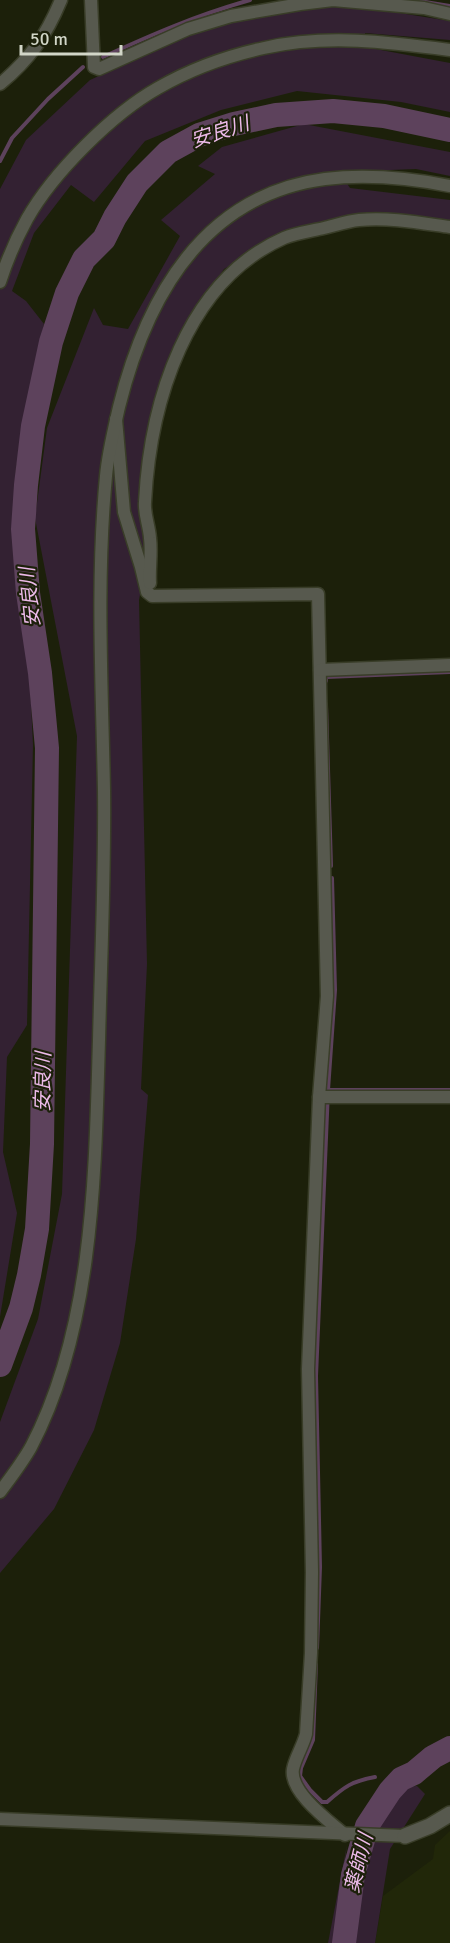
<svg xmlns="http://www.w3.org/2000/svg" width="450" height="1943" font-family="Signika,'Noto Sans JP',sans-serif">
  <style>
    .built { fill: #212709 }
    .green { fill: #332132 }
    .lines { fill: none; stroke-linecap: round; stroke-linejoin: round }
    .stream { stroke: #5d425c; stroke-width: 4 }
    .river { stroke: #5d425c; stroke-width: 24 }
    .minor-casing { stroke: #393d28; stroke-width: 15 }
    .tertiary-casing { stroke: #393d28; stroke-width: 18 }
    .minor { stroke: #57594e; stroke-width: 12 }
    .tertiary { stroke: #57594e; stroke-width: 15 }
    .labels { text-anchor: middle; dominant-baseline: central; stroke-width: 4.5; stroke-linejoin: round; paint-order: stroke }
    .water-label { font-size: 20px; font-style: italic; fill: #ecbae9; stroke: #1c200a }
  </style>
  <rect width="100%" height="100%" fill="#1c200a"/>
  <!-- built -->
  <path class="built" d="M450 1831V1943H375L383 1896 433 1859 435 1845Z"/>
  <!-- green -->
  <g class="green">
    <path d="M343 4 450 21V40L365 33V47L450 63V112L401 102 297 91 221 110 145 141 94 202 71 185 34 233 12 291 26 301 44 324 16 468 13 551 29 662 33 745 27 1025 7 1057 3 1152 17 1213 0 1317V189L26 140 90 80 189 35 260 14Z"/>
    <path d="M304 124 450 152V176L416 169 339 172 350 188 450 200V223L387 214 348 216 283 234 224 269 183 327 156 395 139 512 148 552 139 600 147 964 141 1089 148 1095 136 1239 120 1343 94 1430 54 1509 0 1573V1422L38 1319 62 1194 77 736 35 518 47 428 94 308 103 325 128 329 180 236 161 220 215 174 198 166 222 147Z"/>
    <path d="M417 1786 425 1794 390 1849 375 1943H353L363 1866 389 1804 405 1787Z"/>
    <path d="M347 1845 334 1943H328Z"/>
  </g>
  <g class="lines">
    <!-- stream -->
    <g class="stream">
      <path d="M413 0 450 6"/>
      <path d="M103 57C153 34 197 15 250 0"/>
      <path d="M0 161 12 138 48 99 83 67"/>
      <path d="M326 681V677L450 672"/>
      <path d="M326 704 331 866"/>
      <path d="M328 1090 335 990 332 878"/>
      <path d="M317 1648 320 1567 316 1376 328 1090H450"/>
      <path d="M316 1664 313 1740 301 1768 300 1776 310 1790 322 1802H327C344 1787 352 1781 375 1777"/>
    </g>
    <!-- river -->
    <g class="river">
      <path d="M0 1365 21 1308 29 1275 37 1229 42 1144 47 748 40 673 28 593 23 529 26 485 33 426 51 342 67 293 84 259 104 239 115 217 137 183 168 152 199 135 234 124 276 115 333 111 384 116 450 130"/>
      <path d="M344 1943 353 1875 367 1826 390 1791 401 1779 414 1773 433 1757 450 1748"/>
    </g>
    <defs>
      <g id="minor">
        <path d="M91 0 94 67 99 69 188 29 231 16 300 4 333 0 424 8 450 14"/>
        <path d="M0 84C30 59 46 36 61 0"/>
        <path d="M0 282C7 260 16 239 27 219 53 173 112 114 158 88 191 69 227 56 264 48 326 34 389 42 450 50"/>
        <path d="M116 419 124 512 141 567 147 592 152 596 318 594 327 996 319 1097 308 1369 312 1572 311 1653 306 1734C303 1746 295 1758 293 1769 289 1792 329 1821 345 1835"/>
        <path d="M150 583C149 568 152 553 150 538 149 525 144 514 145 502 150 403 186 281 284 238 296 233 311 231 324 228 336 225 348 221 359 220 389 217 421 223 450 227"/>
        <path d="M320 670 450 665"/>
        <path d="M319 1097H450"/>
        <path d="M0 1492C11 1477 22 1463 31 1447 94 1327 95 1173 99 1040 101 957 105 873 104 790 102 685 96 581 106 476 108 453 114 429 119 407 146 298 203 195 325 179 367 174 409 178 450 186"/>
        <path d="M0 1819 405 1836"/>
      </g>
      <path id="tertiary" d="M405 1836 430 1826 450 1814"/>
    </defs>
    <!-- minor casing -->
    <use href="#minor" class="minor-casing"/>
    <!-- tertiary casing -->
    <use href="#tertiary" class="tertiary-casing"/>
    <!-- minor -->
    <use href="#minor" class="minor"/>
    <!-- tertiary -->
    <use href="#tertiary" class="tertiary"/>
  </g>
  <g class="labels">
    <!-- water labels -->
    <g class="water-label">
      <text transform="translate(220 132) rotate(-18)">安良川</text>
      <text transform="translate(30 597) rotate(-96)">安良川</text>
      <text transform="translate(43 1082) rotate(-89)">安良川</text>
      <text transform="translate(359 1863) rotate(-76)">薬師川</text>
    </g>
  </g>
  <!-- scale -->
  <path d="M21 45v9h100v-9" fill="none" stroke="#d2d6c8" stroke-width="3"/>
  <text x="30" y="45" font-size="18" fill="#d2d6c8" stroke="#1c200a" stroke-width="4.5" paint-order="stroke">50 m</text>
</svg>
